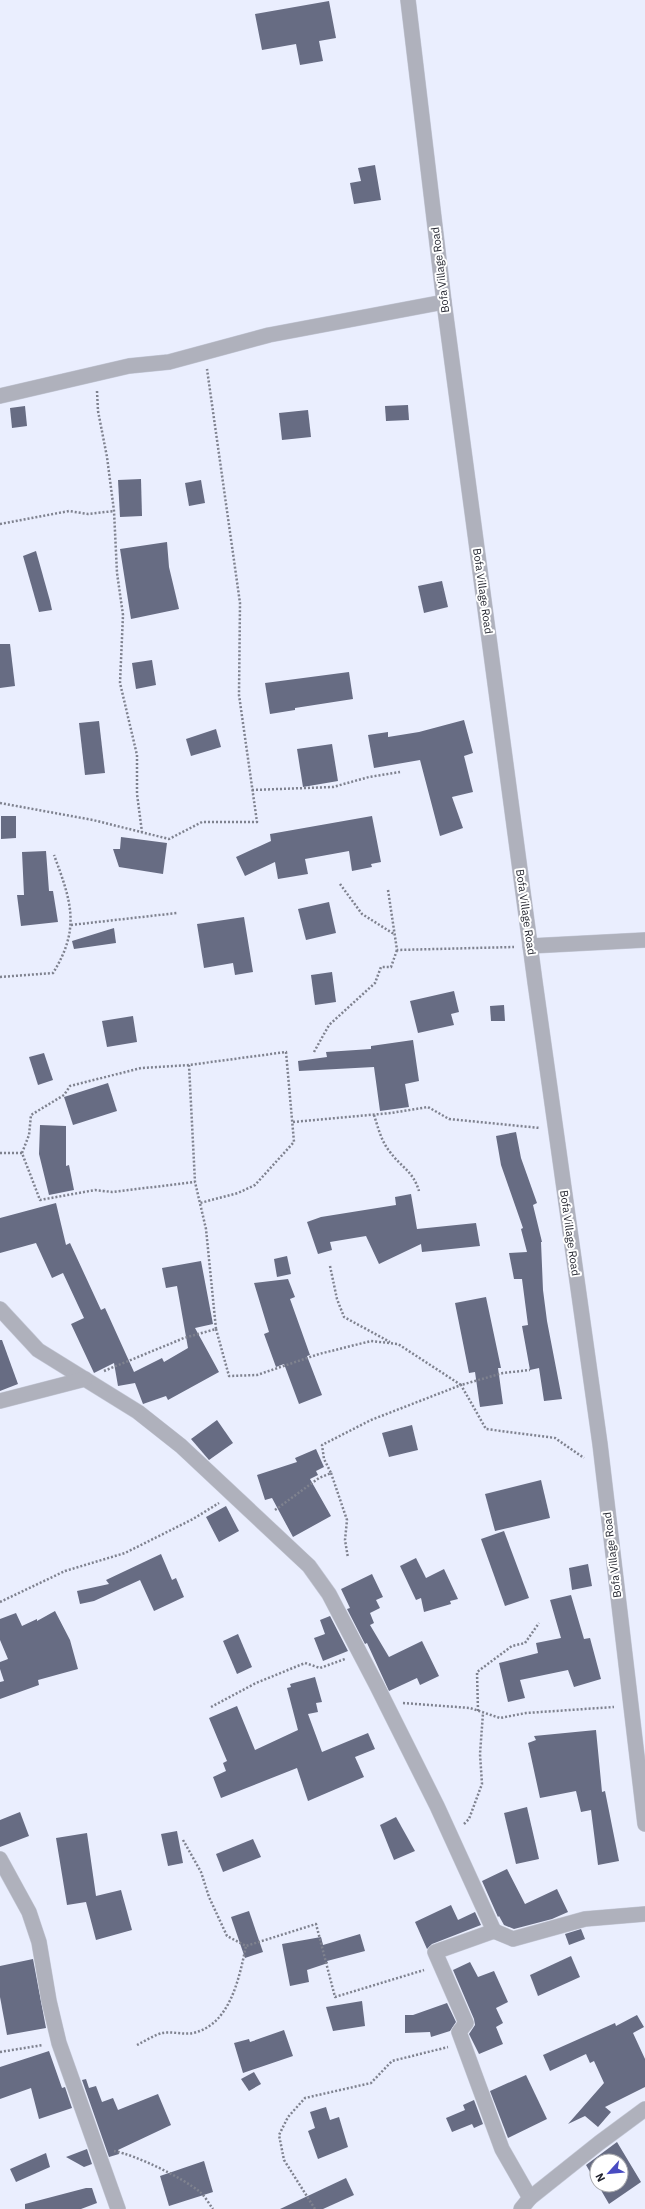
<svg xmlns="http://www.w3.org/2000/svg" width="645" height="2209" font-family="'IBM Plex Sans',sans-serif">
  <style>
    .building { fill: #676c83 }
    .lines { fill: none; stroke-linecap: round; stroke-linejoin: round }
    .street-casing { stroke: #c6cad9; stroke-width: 16 }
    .path { stroke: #7f828f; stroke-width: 2.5; stroke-dasharray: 2 2; stroke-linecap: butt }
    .street { stroke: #afb1bc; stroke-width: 15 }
    .labels { text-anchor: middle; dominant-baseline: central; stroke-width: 4; stroke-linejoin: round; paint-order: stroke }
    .street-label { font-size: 11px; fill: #23252f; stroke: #fff }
  </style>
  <rect width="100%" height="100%" fill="#eaeefe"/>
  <!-- building -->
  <g class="building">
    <path d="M329 1 336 38 319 41 323 61 300 65 296 44 262 50 255 14Z"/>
    <path d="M375 165 381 200 354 204 350 183 361 181 358 168Z"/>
    <path d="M408 405 409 420 386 421 385 406Z"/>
    <path d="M25 406 27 426 12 428 10 408Z"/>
    <path d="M308 410 311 437 282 440 279 413Z"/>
    <path d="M141 479 142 516 120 517 118 480Z"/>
    <path d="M201 480 205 503 189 506 185 483Z"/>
    <path d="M167 542 169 567 179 609 131 619 120 549Z"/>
    <path d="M36 551 50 601 52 610 39 612 23 556Z"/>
    <path d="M442 581 448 607 424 613 418 586Z"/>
    <path d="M0 644H10L15 686 0 688Z"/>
    <path d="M152 660 156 685 136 689 132 663Z"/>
    <path d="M349 672 353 699 295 708V710L270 714 265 683Z"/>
    <path d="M464 720 473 753 464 756 473 792 452 797 463 828 440 836 420 760 374 768 368 735 388 732V737L419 732Z"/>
    <path d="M99 721 105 773 85 775 79 723Z"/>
    <path d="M216 729 221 747 191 756 186 739Z"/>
    <path d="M332 744 338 781 303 787 297 749Z"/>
    <path d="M1 816H16V838L1 839Z"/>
    <path d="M372 816 381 862 371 864 372 867 352 871 349 851 305 859 308 874 278 879 275 862 245 876 236 857 271 841 270 834Z"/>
    <path d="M121 837 167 843 163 874 119 867 113 849H120Z"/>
    <path d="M46 851 49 891H53L58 922 21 926 17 895H24L22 852Z"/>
    <path d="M329 902 336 933 306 940 298 909Z"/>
    <path d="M244 917 253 972 235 975 233 963 204 968 197 924Z"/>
    <path d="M114 928 116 943 74 949 72 941Z"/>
    <path d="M332 972 336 1002 315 1005 311 975Z"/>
    <path d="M454 991 459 1012 451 1014 454 1025 418 1033 410 1001Z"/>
    <path d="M504 1005 505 1021H491L490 1006Z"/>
    <path d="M133 1016 137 1042 107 1047 102 1021Z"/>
    <path d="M413 1040 419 1081 405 1084 409 1107 380 1111 374 1067 299 1071 298 1061 327 1057 326 1052 371 1049V1046Z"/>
    <path d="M44 1053 53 1080 38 1085 29 1057Z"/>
    <path d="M108 1083 117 1111 73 1125 64 1097Z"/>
    <path d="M40 1125 66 1126V1166L69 1165 74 1190 49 1195 39 1154Z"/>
    <path d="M516 1132 521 1158 537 1203 533 1205 542 1242H541L543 1290 547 1321 562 1399 544 1401 539 1368 530 1370 522 1326 528 1325 522 1279H514L509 1253 527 1252 521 1229 523 1228 501 1165 496 1136Z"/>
    <path d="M411 1194 417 1229 476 1223 480 1246 422 1252 421 1244 379 1264 366 1236 330 1242 332 1250 318 1254 307 1222 321 1217 396 1205 395 1197Z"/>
    <path d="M56 1203 66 1245 70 1243 101 1310 105 1308 134 1372 162 1358 164 1362 188 1348 177 1286 166 1288 162 1268 201 1261 213 1324 195 1328 219 1372 168 1400 166 1396 143 1404 135 1383 118 1386 114 1363 94 1373 71 1324 84 1318 63 1273 52 1278 36 1243 0 1253V1218Z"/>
    <path d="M287 1256 291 1274 277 1277 274 1259Z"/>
    <path d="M288 1279 295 1297 290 1299 310 1355 307 1356 322 1395 299 1404 284 1364 276 1367 264 1334 269 1332 254 1283Z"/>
    <path d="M486 1297 501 1368H498L503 1404 480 1407 475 1372 469 1373 455 1303Z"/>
    <path d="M0 1340H2L18 1384 0 1391Z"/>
    <path d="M217 1420 233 1443 209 1460 191 1439Z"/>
    <path d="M412 1425 418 1450 389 1457 382 1433Z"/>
    <path d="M316 1449 324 1467 316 1471 318 1475 310 1479 331 1516 293 1537 272 1498 265 1500 257 1475 297 1462 295 1458Z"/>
    <path d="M541 1480 550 1518 495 1531 485 1494Z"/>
    <path d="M226 1506 239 1531 219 1542 206 1517Z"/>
    <path d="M504 1531 529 1598 505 1606 481 1539Z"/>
    <path d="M161 1554 172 1580 176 1578 184 1597 154 1611 140 1580 94 1601 80 1604 77 1591 109 1584 106 1580Z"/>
    <path d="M416 1558 426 1578 444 1569 458 1599 450 1601 451 1604 424 1612 421 1598 416 1600 400 1566Z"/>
    <path d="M588 1564 592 1586 572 1590 569 1568Z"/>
    <path d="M372 1574 383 1597 376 1600 380 1608 370 1613 374 1623 370 1625 389 1657 422 1641 439 1676 420 1685 417 1678 389 1691 367 1643 365 1644 347 1609 350 1608 341 1589Z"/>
    <path d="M571 1595 584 1639 590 1638 601 1679 574 1687 568 1670 520 1680 525 1698 508 1702 499 1663 538 1653 536 1643 561 1638 550 1600Z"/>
    <path d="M55 1611 70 1640 78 1669 38 1680 39 1685 0 1699V1682L4 1681 0 1669V1662L8 1659 0 1640V1619L16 1613 22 1626 37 1619V1621Z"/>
    <path d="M330 1616 348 1651 323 1661 314 1638 325 1634 320 1620Z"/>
    <path d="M238 1634 252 1667 237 1674 223 1641Z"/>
    <path d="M315 1677 322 1702 316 1703 318 1712 308 1714 322 1752 368 1733 375 1749 355 1757 364 1777 308 1801 297 1768 221 1798 213 1777 226 1771 223 1763 227 1761 209 1718 237 1706 255 1750 298 1730 287 1688 291 1687 290 1684Z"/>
    <path d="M596 1730 602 1792 605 1791 619 1861 598 1865 591 1810 581 1812 576 1791 540 1798 528 1743 536 1740 534 1736Z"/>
    <path d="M527 1807 539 1859 516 1864 504 1813Z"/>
    <path d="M20 1812 29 1836 0 1847V1820Z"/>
    <path d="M396 1817 415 1851 394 1860 380 1825Z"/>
    <path d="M177 1831 183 1863 168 1866 161 1834Z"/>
    <path d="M87 1833 96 1896 121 1890 132 1930 96 1940 86 1902 67 1905 56 1838Z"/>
    <path d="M253 1839 261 1857 223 1872 216 1854Z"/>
    <path d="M507 1869 525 1904 557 1889 568 1912 552 1919 514 1929 504 1925 499 1916 498 1917 482 1881Z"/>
    <path d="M451 1905 458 1920 475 1912 481 1925 432 1944 427 1949 415 1922Z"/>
    <path d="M249 1911 263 1952 245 1958 231 1917Z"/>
    <path d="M581 1929 585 1939 569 1945 565 1934Z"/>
    <path d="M360 1934 365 1951 327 1961 328 1963 307 1970 309 1982 290 1986 282 1944 321 1937 323 1945Z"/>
    <path d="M571 1956 580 1977 538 1996 530 1975Z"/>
    <path d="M33 1959 46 2028 7 2035 0 1997V1966Z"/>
    <path d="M470 1962 478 1977 494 1971 508 2002 496 2008 503 2023 496 2027 503 2044 479 2054 469 2034 475 2025 474 2019 453 1970Z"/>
    <path d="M362 2001 365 2026 333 2031 326 2007Z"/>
    <path d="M447 2003 456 2022 450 2031 431 2037 430 2032 405 2033V2015H413Z"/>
    <path d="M637 2015 644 2027 633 2033 645 2059V2087L605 2107 611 2112 598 2127 585 2116 568 2124 604 2083 594 2061 590 2063 586 2054 550 2071 543 2055 615 2023 616 2026Z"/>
    <path d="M284 2030 293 2056 243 2073 234 2043 249 2039 250 2042Z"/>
    <path d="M49 2051 62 2088 65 2087 72 2108 39 2119 31 2088 0 2099V2067Z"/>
    <path d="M254 2072 261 2084 249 2091 241 2079Z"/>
    <path d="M526 2075 547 2119 508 2138 490 2091Z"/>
    <path d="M86 2079 89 2088 96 2086 102 2102 113 2098 118 2110 158 2094 171 2125 118 2150 119 2154 109 2157 82 2080Z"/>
    <path d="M474 2100 483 2124 474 2128 472 2124 452 2132 446 2118 465 2110 463 2105Z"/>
    <path d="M326 2107 330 2120 339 2117 348 2147 318 2159 308 2131 315 2128 310 2112Z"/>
    <path d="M617 2142 641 2182 609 2204 598 2185H621V2161H597V2184L586 2165Z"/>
    <path d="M87 2149 92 2164 84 2167 66 2157Z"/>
    <path d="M46 2153 50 2167 16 2182 10 2169Z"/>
    <path d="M204 2161 213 2192 169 2206 160 2176Z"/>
    <path d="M346 2178 354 2195 323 2209H280Z"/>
    <path d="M86 2188H92L97 2203 81 2209H25V2204Z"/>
  </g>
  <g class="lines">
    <defs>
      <g id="street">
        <path d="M408 0 444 302 535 982 600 1444 645 1824"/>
        <path d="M0 396 129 366 169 362 269 335 444 302"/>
        <path d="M530 946 645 940"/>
        <path d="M0 1309 38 1350 138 1412 181 1446 309 1566 329 1594 376 1684 437 1806 494 1931"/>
        <path d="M0 1401 85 1379"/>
        <path d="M0 1859 29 1912 39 1942 49 2001 59 2043 118 2209"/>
        <path d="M530 2198 502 2149 459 2032 466 2023 435 1952 494 1931 513 1939 585 1919 645 1914"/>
        <path d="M521 2209 530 2198 599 2143 645 2109"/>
      </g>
    </defs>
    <!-- street casing -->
    <use href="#street" class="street-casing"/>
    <!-- path -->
    <g class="path">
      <path d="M97 391 98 411 107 457 114 511 117 573 123 615 120 683 137 755V794L142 832"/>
      <path d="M0 524 69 511 88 514 114 511"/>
      <path d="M252 790 333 787 369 777 400 772"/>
      <path d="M0 803 93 820 169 839 202 822H257L239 695 240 603 207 369"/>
      <path d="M340 884 362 914 394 934"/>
      <path d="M388 890 397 950 514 947"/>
      <path d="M71 925 177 913"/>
      <path d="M0 977 53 973C81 928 71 901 54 855"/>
      <path d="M314 1052 329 1025 375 983 381 967H391L397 950"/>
      <path d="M374 1115C378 1127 381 1141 390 1152 401 1167 413 1171 419 1191"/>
      <path d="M293 1122 391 1113 428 1107 449 1119 540 1128"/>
      <path d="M0 1153H22L40 1200 95 1190 112 1192 195 1182"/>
      <path d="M22 1153 29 1135 31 1115 64 1095 70 1086 141 1068 189 1065 286 1052 294 1142 255 1185 238 1193 200 1203"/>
      <path d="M330 1266 337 1299 344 1317 390 1342"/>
      <path d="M216 1329 229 1376 257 1375 319 1354 371 1341 398 1344 461 1385 503 1373 530 1370"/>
      <path d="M104 1371 184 1338 216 1329 206 1229 195 1182 189 1065"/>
      <path d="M331 1473 347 1520 345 1540 348 1558"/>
      <path d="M275 1510 319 1478 331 1473 324 1459 322 1445 371 1420 461 1385 486 1429 555 1438 584 1458"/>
      <path d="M0 1602 65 1571 125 1553 193 1519 219 1503"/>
      <path d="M403 1703 470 1708 500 1718 526 1713 614 1707"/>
      <path d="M211 1707 256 1683 305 1663 320 1668 345 1659"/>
      <path d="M478 1711 477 1672 512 1646 525 1643 539 1623"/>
      <path d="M464 1824 469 1819 482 1784 480 1754 483 1713"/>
      <path d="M183 1840 201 1872 209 1897 227 1936 246 1946 316 1924 335 1997 424 1970"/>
      <path d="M137 2045C145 2041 154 2035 162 2033 172 2031 183 2035 193 2033 230 2025 239 1979 246 1946"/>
      <path d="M0 2052 43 2045"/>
      <path d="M114 2151C136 2155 183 2178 200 2192 205 2196 209 2204 213 2209"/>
      <path d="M315 2209 284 2160 279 2135 288 2117 305 2098 371 2083 392 2061 448 2047"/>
    </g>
    <!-- street -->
    <use href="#street" class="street"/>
  </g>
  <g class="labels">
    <!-- street labels -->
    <g class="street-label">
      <text transform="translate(440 270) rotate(-97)">Bofa Village Road</text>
      <text transform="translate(483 591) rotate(82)">Bofa Village Road</text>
      <text transform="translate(526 912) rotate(82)">Bofa Village Road</text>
      <text transform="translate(570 1233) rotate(82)">Bofa Village Road</text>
      <text transform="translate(612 1555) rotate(-97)">Bofa Village Road</text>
    </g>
  </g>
  <!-- north arrow -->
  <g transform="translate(609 2173) rotate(243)"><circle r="19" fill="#ffffff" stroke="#a7a8ac"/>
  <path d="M0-3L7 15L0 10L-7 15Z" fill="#484bc1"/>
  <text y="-6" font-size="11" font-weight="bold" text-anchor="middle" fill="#23252f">N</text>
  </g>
</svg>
